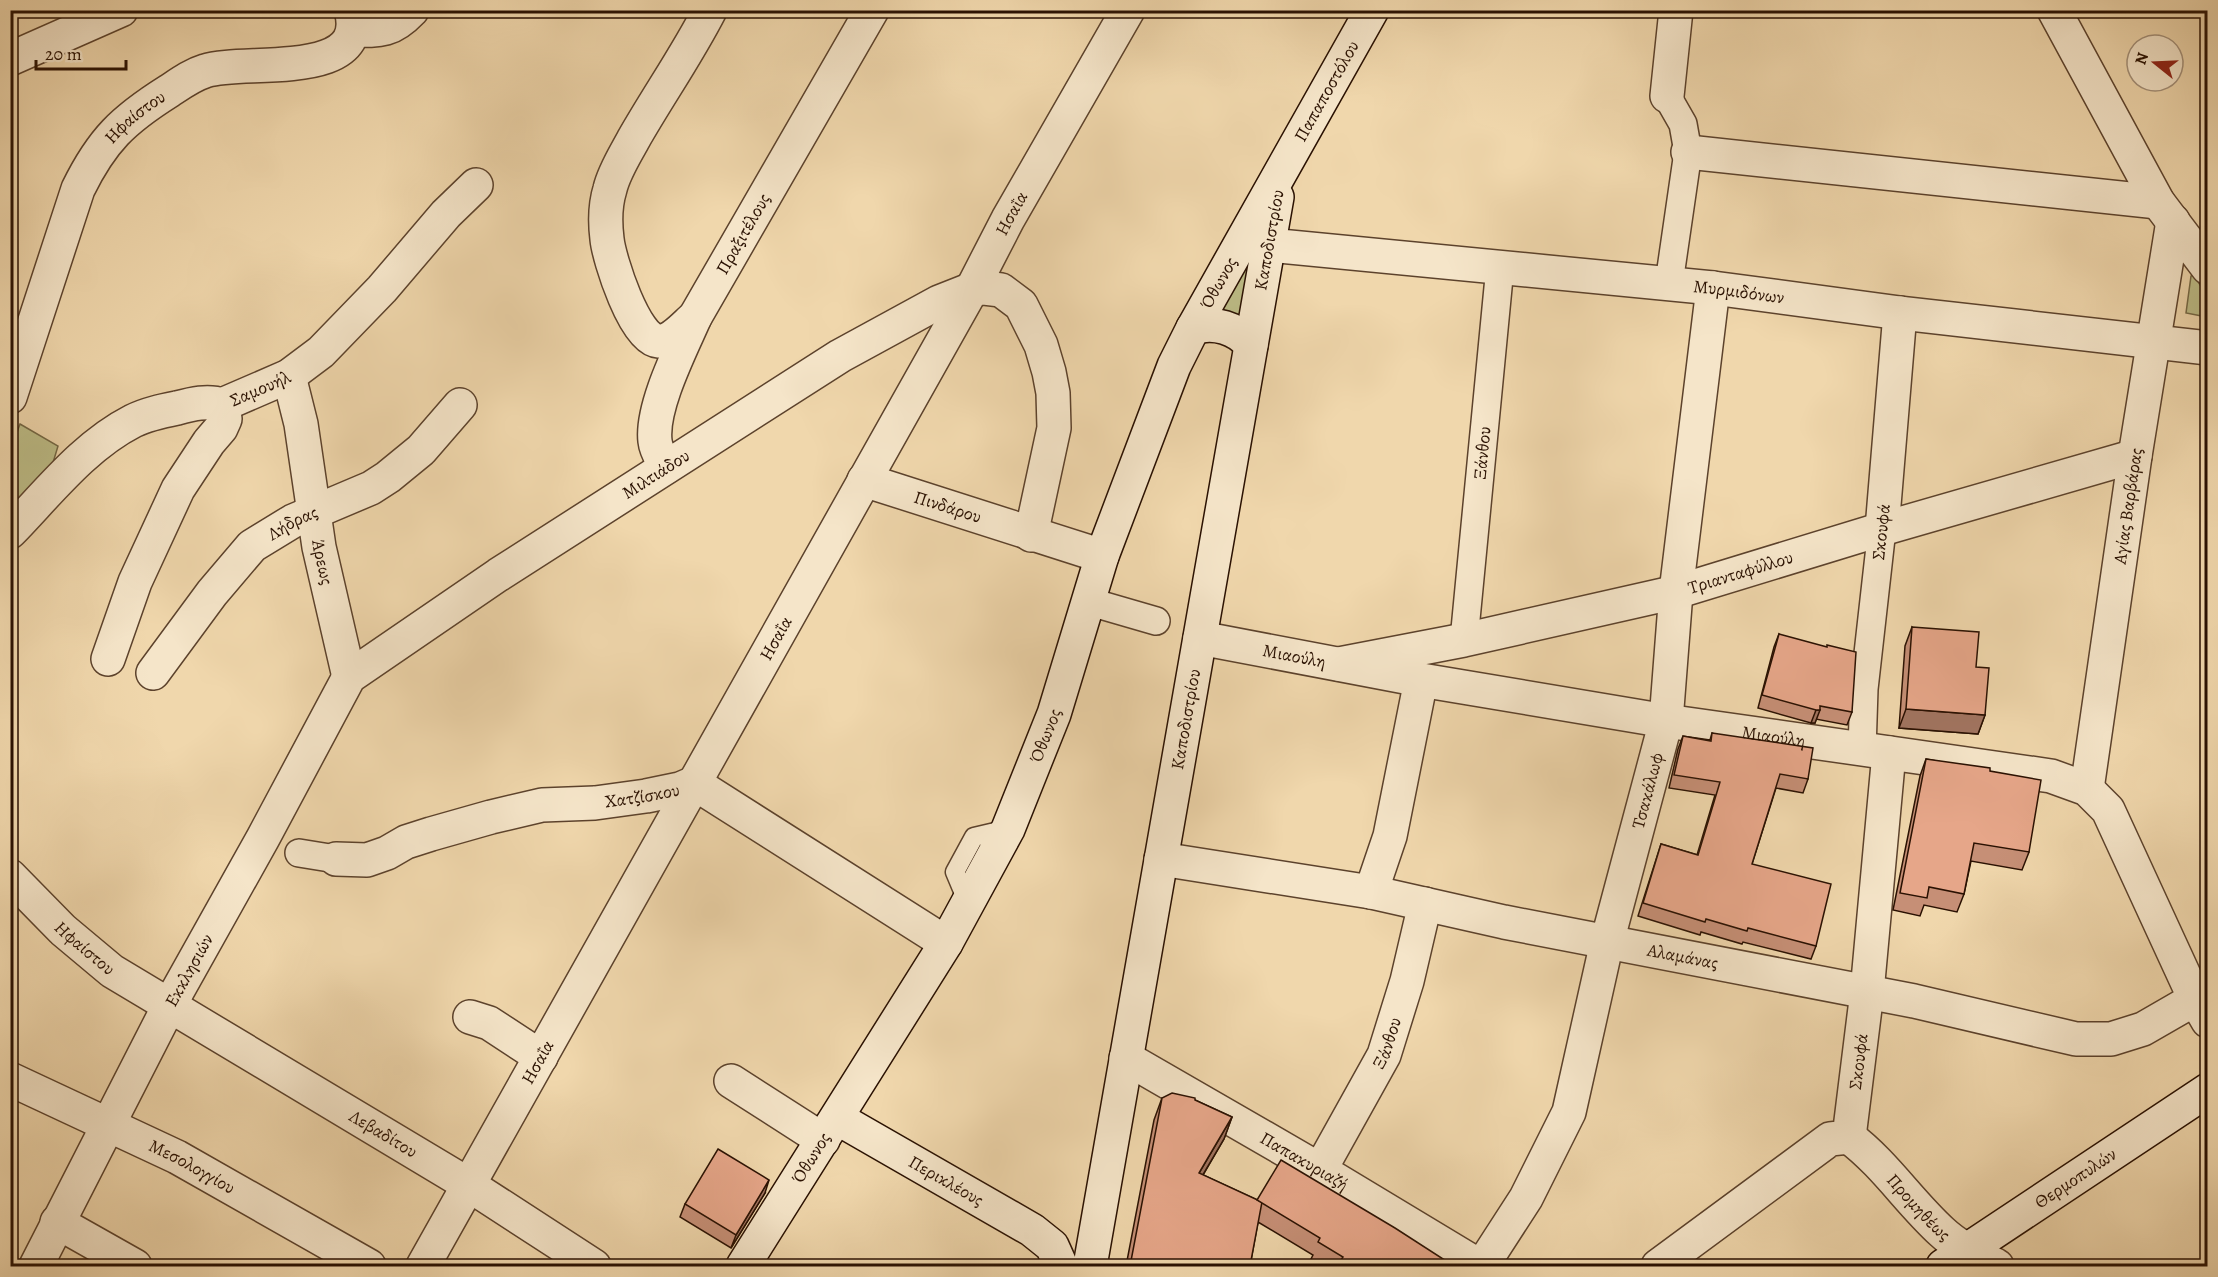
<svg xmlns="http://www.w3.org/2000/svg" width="2218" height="1277" font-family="Alegreya,serif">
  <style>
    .green { fill: #bdbd87; stroke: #746744; stroke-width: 1.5 }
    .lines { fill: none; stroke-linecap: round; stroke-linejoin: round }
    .service-casing { stroke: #5c422c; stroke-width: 21 }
    .pedestrian-casing { stroke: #5c422c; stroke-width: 30 }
    .minor-casing { stroke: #5c422c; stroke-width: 36 }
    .tertiary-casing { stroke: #5c422c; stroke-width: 36 }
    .secondary-casing { stroke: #2a1102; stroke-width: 36 }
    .service { stroke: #f5e5c9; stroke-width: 18 }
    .pedestrian { stroke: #f5e5c9; stroke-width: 27 }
    .minor { stroke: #f5e5c9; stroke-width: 33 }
    .tertiary { stroke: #f5e5c9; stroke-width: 33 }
    .secondary { stroke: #f5e5c9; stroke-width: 33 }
    .wall { fill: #c68f76; stroke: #2a1102; stroke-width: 1.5 }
    .shaded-wall { fill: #a17460; stroke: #2a1102; stroke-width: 1.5 }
    .building { fill: #e6a689; stroke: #2a1102; stroke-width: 1.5 }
    .labels { text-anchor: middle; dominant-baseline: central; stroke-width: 6; stroke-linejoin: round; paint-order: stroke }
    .street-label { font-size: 18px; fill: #2a1102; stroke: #f5e5c9 }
  </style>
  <rect width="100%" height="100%" fill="#f0d7ac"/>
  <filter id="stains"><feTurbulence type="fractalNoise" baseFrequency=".00333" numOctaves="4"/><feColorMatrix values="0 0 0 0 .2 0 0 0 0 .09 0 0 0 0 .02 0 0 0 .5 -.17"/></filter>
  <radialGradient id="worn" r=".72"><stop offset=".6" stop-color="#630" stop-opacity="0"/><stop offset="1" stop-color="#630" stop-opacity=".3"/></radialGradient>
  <!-- green -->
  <g class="green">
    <path d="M1255 251 1247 327 1220 319 1221 295Z"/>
    <path d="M2194 275 2207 296V317L2186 313 2191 276Z"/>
    <path d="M20 424 58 446 49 476 10 521V451Z"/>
  </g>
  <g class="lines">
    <defs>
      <path id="service" d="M968 903 955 872 974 837 1008 829"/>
      <g id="pedestrian">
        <path d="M1667 96 1683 124 1688 152 1669 283"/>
        <path d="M1087 601 1156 621"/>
        <path id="s1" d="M1464 640 1500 267"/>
        <path d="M1862 750 1864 689 1882 529"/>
        <path d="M299 853 336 859"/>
      </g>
      <g id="minor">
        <path d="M2054 10 2158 202 2208 268"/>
        <path d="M353 30C381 31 392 31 412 10"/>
        <path d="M10 59 121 10"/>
        <path d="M1667 96 1676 10"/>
        <path d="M1688 152 2158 202"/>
        <path id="s2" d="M1269 245 1713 288 1900 313 2208 348"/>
        <path d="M695 317C685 325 672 342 658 341 635 340 609 259 607 239 605 223 605 205 610 189 614 172 625 155 633 140 658 96 687 55 710 10"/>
        <path id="s3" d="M289 376 301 424 319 547 349 677"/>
        <path id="s4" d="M10 397 78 189C102 140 123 120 169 91 181 83 192 75 205 71 243 58 371 82 351 10"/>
        <path id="s5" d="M666 467C662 459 656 451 655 441 651 407 681 349 695 317L872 10"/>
        <path id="s6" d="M864 480 1102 556"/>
        <path d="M1882 529 1900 313"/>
        <path id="s7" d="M10 532C48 493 84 446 133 421 147 414 162 411 177 408 192 404 208 400 222 405L289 376 321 352 382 289 446 214 476 185"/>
        <path d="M108 659 135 582 178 489 209 442 221 428 225 419 222 405"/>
        <path id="s8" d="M1339 664 1464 640 1676 592 1882 529 2135 456"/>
        <path id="s9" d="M153 673 212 593 252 546 293 521 371 488 388 477 421 450 460 405"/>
        <path id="s10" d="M2087 789 2135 456 2173 221"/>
        <path id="s11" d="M336 859 367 860 387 853 406 842 431 834 491 817 542 805 595 803 646 796 680 789 694 783 946 943"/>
        <path id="s12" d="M1161 859 1371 892 1504 922 1914 1001 2076 1039H2111L2143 1029 2195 999 2208 988"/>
        <path id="s13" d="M10 876 63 930 112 971 469 1185 594 1266"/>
        <path d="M1371 892 1390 836 1421 680"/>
        <path d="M470 1017 489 1023 541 1057"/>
        <path id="s14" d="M10 1079 177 1157 369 1266"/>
        <path d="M731 1081 823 1140"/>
        <path id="s15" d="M1849 1137C1885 1164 1909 1202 1942 1232 1958 1247 1978 1256 1997 1266"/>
        <path id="s16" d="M1320 1170 1384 1055 1407 981 1425 904"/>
        <path d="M57 1222 135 1266"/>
        <path id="s17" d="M36 1266 169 1006 263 838 349 677 498 575 840 356 939 302 972 289 984 288 1001 290 1021 305 1041 345 1049 372 1053 393 1054 428 1031 535"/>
        <path id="s18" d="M423 1266 972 289 1008 219 1128 10"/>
        <path id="s19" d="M1482 1266 1526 1198 1569 1112 1607 942 1666 721 1676 592 1713 288"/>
        <path id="s20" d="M1658 1266 1830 1139 1849 1137 1867 992 1889 753"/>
      </g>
      <g id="tertiary">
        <path id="s21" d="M1200 638 1421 680 1666 721 2051 776 2087 789 2108 810 2195 999 2208 1021"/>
        <path id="s22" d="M1126 1058 1320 1170 1479 1266"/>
      </g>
      <g id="secondary">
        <path d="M1193 328C1214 321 1237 328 1251 345"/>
        <path id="s23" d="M837 1118 1032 1230 1052 1246 1061 1266"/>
        <path id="s24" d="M743 1266 946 943 1008 829 1054 714 1102 556 1174 366 1193 328 1372 10"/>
        <path id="s25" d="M1090 1266 1277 197"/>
        <path id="s26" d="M1943 1266 2208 1090"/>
      </g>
    </defs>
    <!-- service casing -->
    <use href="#service" class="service-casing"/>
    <!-- pedestrian casing -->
    <use href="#pedestrian" class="pedestrian-casing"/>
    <!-- minor casing -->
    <use href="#minor" class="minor-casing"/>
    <!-- tertiary casing -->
    <use href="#tertiary" class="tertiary-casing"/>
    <!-- secondary casing -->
    <use href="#secondary" class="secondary-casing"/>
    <!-- service -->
    <use href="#service" class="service"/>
    <!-- pedestrian -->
    <use href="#pedestrian" class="pedestrian"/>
    <!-- minor -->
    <use href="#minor" class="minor"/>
    <!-- tertiary -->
    <use href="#tertiary" class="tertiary"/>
    <!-- secondary -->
    <use href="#secondary" class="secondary"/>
  </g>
  <!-- wall -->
  <g class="wall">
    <path d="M1912 627 1985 715 1978 734 1899 728 1905 646Z"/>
    <path d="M1779 634 1852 712 1847 725 1816 719 1815 723H1811L1758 708 1774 647Z"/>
    <path d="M1712 733 1808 779 1803 793 1776 788 1752 864 1816 946 1811 959 1743 942 1742 944 1701 932 1700 935 1638 916 1661 844 1697 855 1715 795 1669 788 1678 749 1683 736 1710 740Z"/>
    <path d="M1926 759 1990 771 2029 852 2022 870 1971 861 1964 894 1957 912 1924 905 1920 916 1893 910 1920 776Z"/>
    <path d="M1162 1098 1195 1100 1232 1117 1224 1139 1203 1175 1257 1200 1454 1266H1324L1311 1259 1313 1255 1258 1222 1250 1266H1126L1154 1120Z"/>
    <path d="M765 1193 731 1248 680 1217 685 1204Z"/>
  </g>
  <!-- shaded-wall -->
  <g class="shaded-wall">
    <path d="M1906 709 1985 715 1978 734 1899 728Z"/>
    <path d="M1816 710H1820L1815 723H1811Z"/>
    <path d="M1232 1117 1224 1139 1191 1195 1199 1173Z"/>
    <path d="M769 1180 765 1193 731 1248 736 1235Z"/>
  </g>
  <!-- building -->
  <g class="building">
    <path d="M1912 627 1979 632 1976 667 1989 668 1985 715 1906 709Z"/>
    <path d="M1779 634 1827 647V645L1856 652 1852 712 1820 706V710H1816L1762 695Z"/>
    <path d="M1712 733 1813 748 1808 779 1780 774 1752 864 1831 884 1816 946 1748 928 1747 931 1706 919 1705 922 1643 903 1661 844 1698 855 1720 782 1674 775 1683 736 1711 741Z"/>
    <path d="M1926 759 1990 768V771L2041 780 2029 852 1974 843 1964 894 1929 887 1927 898 1900 893Z"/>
    <path d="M1172 1093 1195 1098V1100L1232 1117 1199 1173 1262 1202 1250 1266H1130L1162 1098Z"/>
    <path d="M718 1149 769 1180 736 1235 685 1204Z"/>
    <path d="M1281 1160 1395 1228 1454 1266H1337L1343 1257 1318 1242 1320 1238 1257 1200Z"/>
  </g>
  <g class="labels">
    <!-- street labels -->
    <g class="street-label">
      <text stroke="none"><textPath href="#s24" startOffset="1318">Παπαποστόλου</textPath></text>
      <text stroke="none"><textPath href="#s4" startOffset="312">Ηφαίστου</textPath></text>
      <text stroke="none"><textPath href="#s18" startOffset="1206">Ησαΐα</textPath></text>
      <text stroke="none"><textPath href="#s5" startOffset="256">Πραξιτέλους</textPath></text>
      <text transform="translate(1269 240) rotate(-80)">Καποδιστρίου</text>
      <text stroke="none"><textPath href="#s24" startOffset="1098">Όθωνος</textPath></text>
      <text stroke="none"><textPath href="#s2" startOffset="472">Μυρμιδόνων</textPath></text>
      <text stroke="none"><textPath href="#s7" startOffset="300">Σαμουήλ</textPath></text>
      <text stroke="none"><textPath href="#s1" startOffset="188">Ξάνθου</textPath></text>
      <text stroke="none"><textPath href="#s17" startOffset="1035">Μιλτιάδου</textPath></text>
      <text stroke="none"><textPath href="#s10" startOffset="286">Αγίας Βαρβάρας</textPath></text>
      <text stroke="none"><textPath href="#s6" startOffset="88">Πινδάρου</textPath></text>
      <text stroke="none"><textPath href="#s9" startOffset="208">Λήδρας</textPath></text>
      <text transform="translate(1881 532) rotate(-84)">Σκουφά</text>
      <text stroke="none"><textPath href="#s3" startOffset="189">Άρεως</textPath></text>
      <text stroke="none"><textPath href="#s8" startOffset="412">Τριανταφύλλου</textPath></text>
      <text stroke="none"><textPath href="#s18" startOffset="720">Ησαΐα</textPath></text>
      <text stroke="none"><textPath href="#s21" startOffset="96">Μιαούλη</textPath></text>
      <text stroke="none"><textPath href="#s25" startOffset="555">Καποδιστρίου</textPath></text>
      <text stroke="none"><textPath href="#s24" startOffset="612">Όθωνος</textPath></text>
      <text stroke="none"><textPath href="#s21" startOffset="582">Μιαούλη</textPath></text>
      <text stroke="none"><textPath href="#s19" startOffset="508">Τσακάλωφ</textPath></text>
      <text stroke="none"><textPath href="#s11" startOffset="316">Χατζίσκου</textPath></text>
      <text stroke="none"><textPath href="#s13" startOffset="104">Ηφαίστου</textPath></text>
      <text stroke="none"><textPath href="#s12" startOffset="531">Αλαμάνας</textPath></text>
      <text stroke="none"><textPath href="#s17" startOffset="333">Εκκλησιών</textPath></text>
      <text stroke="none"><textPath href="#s16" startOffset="144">Ξάνθου</textPath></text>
      <text stroke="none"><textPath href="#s20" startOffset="309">Σκουφά</textPath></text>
      <text stroke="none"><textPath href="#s18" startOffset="234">Ησαΐα</textPath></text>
      <text stroke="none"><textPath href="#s13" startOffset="456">Λεβαδίτου</textPath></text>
      <text stroke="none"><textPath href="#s24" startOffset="128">Όθωνος</textPath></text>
      <text stroke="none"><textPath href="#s22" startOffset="206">Παπακυριαζή</textPath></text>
      <text stroke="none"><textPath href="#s14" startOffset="202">Μεσολογγίου</textPath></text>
      <text stroke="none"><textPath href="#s26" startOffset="159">Θερμοπυλών</textPath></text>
      <text stroke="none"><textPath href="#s23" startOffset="126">Περικλέους</textPath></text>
      <text stroke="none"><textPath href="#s15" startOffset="99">Προμηθέως</textPath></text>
    </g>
  </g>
  <!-- margin -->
  <rect width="2218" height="1277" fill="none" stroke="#f0d7ac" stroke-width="36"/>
  <rect x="12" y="12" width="2194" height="1253" fill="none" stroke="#2a1102" stroke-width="3"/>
  <rect x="18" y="18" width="2182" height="1241" fill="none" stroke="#2a1102" stroke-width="1.5"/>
  <!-- north arrow -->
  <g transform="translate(2155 63) rotate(288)"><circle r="28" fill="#f5e5c9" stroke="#a49079" stroke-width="1.5"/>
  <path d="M0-4.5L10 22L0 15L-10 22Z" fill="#8f2418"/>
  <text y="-9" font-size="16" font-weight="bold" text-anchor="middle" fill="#2a1102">N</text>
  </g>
  <!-- scale -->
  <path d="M36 60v9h90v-9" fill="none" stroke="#2a1102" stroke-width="3"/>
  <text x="45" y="60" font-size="18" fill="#2a1102" stroke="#f5e5c9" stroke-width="4.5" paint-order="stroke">20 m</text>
  <rect width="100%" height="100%" filter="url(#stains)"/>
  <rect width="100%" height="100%" fill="url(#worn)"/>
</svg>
